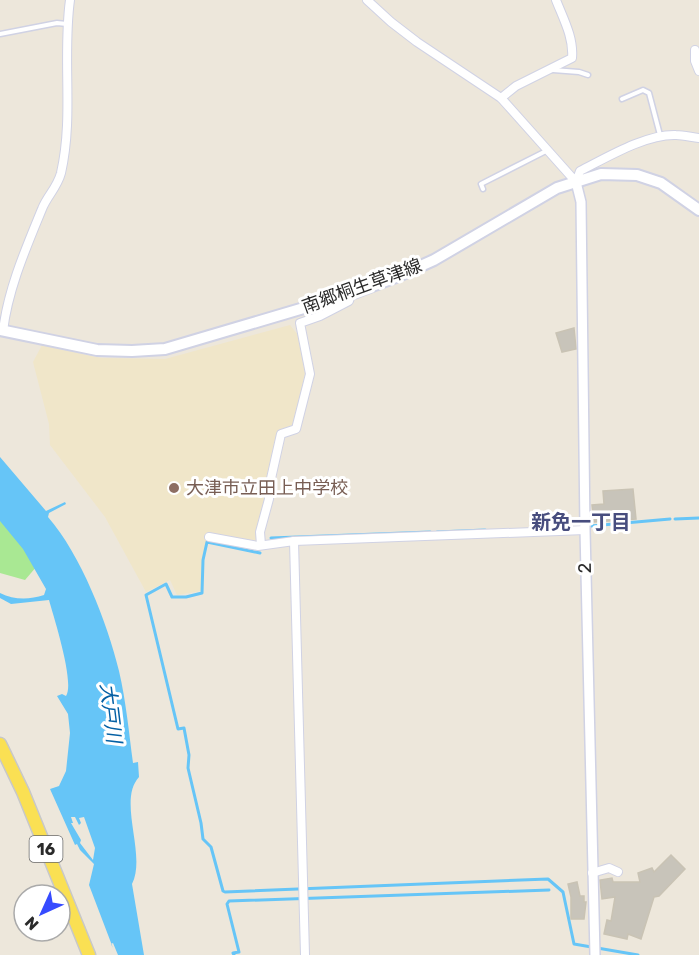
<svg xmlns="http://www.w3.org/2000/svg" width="699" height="955" font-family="Rubik,'Noto Sans JP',sans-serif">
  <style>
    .education { fill: #f0e6c9 }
    .green { fill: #a9e893 }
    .water { fill: #66c5f7; fill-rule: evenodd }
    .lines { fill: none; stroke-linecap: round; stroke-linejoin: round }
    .stream { stroke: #66c5f7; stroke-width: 3 }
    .building { fill: #c8c4ba; stroke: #c9c3b4; stroke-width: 1.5 }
    .service-casing { stroke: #d0d2e4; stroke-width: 7 }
    .minor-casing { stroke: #d0d2e4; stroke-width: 10 }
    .tertiary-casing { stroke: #d0d2e4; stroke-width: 12 }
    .secondary-casing { stroke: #d0d2e4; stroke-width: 14 }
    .primary-casing { stroke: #c8c8c8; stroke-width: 15 }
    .service { stroke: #fff; stroke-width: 4 }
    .minor { stroke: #fff; stroke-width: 8 }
    .tertiary { stroke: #fff; stroke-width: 9 }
    .secondary { stroke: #fff; stroke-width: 10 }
    .primary { stroke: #fae053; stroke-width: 12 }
    .education-dot { fill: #8d6e63; stroke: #fff; stroke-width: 2 }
    .labels { text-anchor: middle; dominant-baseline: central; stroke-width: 6; stroke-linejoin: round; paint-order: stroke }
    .shield { fill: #fff; stroke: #6a6a6a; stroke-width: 1.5 }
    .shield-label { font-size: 16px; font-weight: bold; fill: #2a2a2a }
    .street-label { font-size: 18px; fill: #2a2a2a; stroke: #fff }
    .education-label { font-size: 18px; fill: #785e54; stroke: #fff; text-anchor: start }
    .neighbourhood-label { font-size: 20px; font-weight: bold; fill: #474d7e; stroke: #fff }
    .water-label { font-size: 20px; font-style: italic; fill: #0460a4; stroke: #fff }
  </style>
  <rect width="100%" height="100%" fill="#ede7db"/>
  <!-- education -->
  <path class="education" d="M290 325 298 335 305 373 293 427 277 431 257 541 208 533 202 560 201 591 177 595 170 580 146 592 105 517 50 445 49 424 33 362 42 345 101 358 165 359Z"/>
  <!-- green -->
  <path class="green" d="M0 517 37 566 25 580 0 573Z"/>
  <!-- water -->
  <path class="water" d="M0 457 46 511 65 502 66 504 49 513 48 517C81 555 107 622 119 671 126 701 129 733 133 763L138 762 139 777C117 801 147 854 132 884L144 955H118L113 943 111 944 113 948 89 885 94 864 80 850 77 844 75 845 50 789 59 786 66 771 70 733 68 714 57 696 62 694 66 696C75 683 54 618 49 600L11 604 0 598V593C14 600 29 600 44 595L46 589 23 549 0 521ZM71 817H75L79 825 81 823 79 818 84 817 95 848 93 860 80 843 81 840 71 823H73Z"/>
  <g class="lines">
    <!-- stream -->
    <g class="stream">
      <path d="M675 519 699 518"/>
      <path d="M591 526 670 519"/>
      <path d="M437 532 485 530"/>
      <path d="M271 538 430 532"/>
      <path d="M260 553 207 542 203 560 202 593 186 597H172L166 584 146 595 178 729 184 728 189 755 188 768 201 823 203 839 211 847 223 891 225 892 548 879 563 892 574 944 638 955"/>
      <path d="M234 955 233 953 239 952 227 904 229 901 549 890"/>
    </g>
  </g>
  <!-- building -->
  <g class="building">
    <path d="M574 328 576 349 562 352 556 333Z"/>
    <path d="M633 489 636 519 594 522 592 505 604 504 603 491Z"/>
    <path d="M671 855 685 869 659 896 654 897 641 939 628 934 627 939 604 934 607 920 611 921 615 897 602 899 600 880 612 878 613 882H640L638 873 652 868 654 872Z"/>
    <path d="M577 882 580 896H584V902H586L584 919H571V897L568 884Z"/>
  </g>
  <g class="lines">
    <defs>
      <g id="service">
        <path d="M0 34 57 23 67 24"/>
        <path d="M553 70 579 72 588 75"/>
        <path d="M622 99 643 90 649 93 660 135"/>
        <path d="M483 189 481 184 548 150"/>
      </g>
      <g id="minor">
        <path d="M367 0 391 22 417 42 501 98 576 182 580 171C606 158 645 134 676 135 683 135 691 137 699 138"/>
        <path d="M695 50V61L699 71"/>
        <path d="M501 98 516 86 572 58C574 38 563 18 556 0"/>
        <path d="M3 331C8 289 26 248 42 209 47 196 57 188 61 173 74 116 62 58 70 0"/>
        <path d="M209 537 258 546 294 541 585 530"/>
        <path d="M294 541 305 955"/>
        <path d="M261 545 260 532 269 499 270 483 281 434 296 429 310 374 300 323 320 316 349 301 351 294"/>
        <path d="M592 873 609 868 618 872"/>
      </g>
      <path id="tertiary" d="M576 182 581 202 585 530 595 955"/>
      <path id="secondary" d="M0 330 97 350 132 351 165 349 351 294 396 277 434 260 557 188 601 174 637 175 661 183 699 210"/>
      <path id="primary" d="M0 744 23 792 89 955"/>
    </defs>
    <!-- service casing -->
    <use href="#service" class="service-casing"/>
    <!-- minor casing -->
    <use href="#minor" class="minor-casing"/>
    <!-- tertiary casing -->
    <use href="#tertiary" class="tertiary-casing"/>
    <!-- secondary casing -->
    <use href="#secondary" class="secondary-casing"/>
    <!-- primary casing -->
    <use href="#primary" class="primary-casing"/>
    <!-- service -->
    <use href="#service" class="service"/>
    <!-- minor -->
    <use href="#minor" class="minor"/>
    <!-- tertiary -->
    <use href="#tertiary" class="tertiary"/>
    <!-- secondary -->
    <use href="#secondary" class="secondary"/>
    <!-- primary -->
    <use href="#primary" class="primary"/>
  </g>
  <!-- markers -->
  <circle class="education-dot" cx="174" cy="488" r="6"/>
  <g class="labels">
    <!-- shield labels -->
    <rect class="shield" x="29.5" y="836" width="33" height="26" rx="4.5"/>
    <g class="shield-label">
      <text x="46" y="849">16</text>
    </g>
    <!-- street labels -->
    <g class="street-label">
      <text transform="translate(362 286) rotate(-20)">南郷桐生草津線</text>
      <text transform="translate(585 568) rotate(-91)">2</text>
    </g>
    <!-- education labels -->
    <g class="education-label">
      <text x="186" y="488">大津市立田上中学校</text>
    </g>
    <!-- neighbourhood labels -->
    <g class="neighbourhood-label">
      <text x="581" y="522">新免一丁目</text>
    </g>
    <!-- water labels -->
    <g class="water-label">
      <text transform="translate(111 713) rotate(83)">大戸川</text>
    </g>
  </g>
  <!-- north arrow -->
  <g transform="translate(42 913) rotate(225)"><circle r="28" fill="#ffffff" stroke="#aaaaaa" stroke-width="1.5"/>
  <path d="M0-4.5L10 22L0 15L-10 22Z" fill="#364bff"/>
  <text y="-9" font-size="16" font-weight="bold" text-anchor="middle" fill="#2a2a2a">N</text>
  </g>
</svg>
